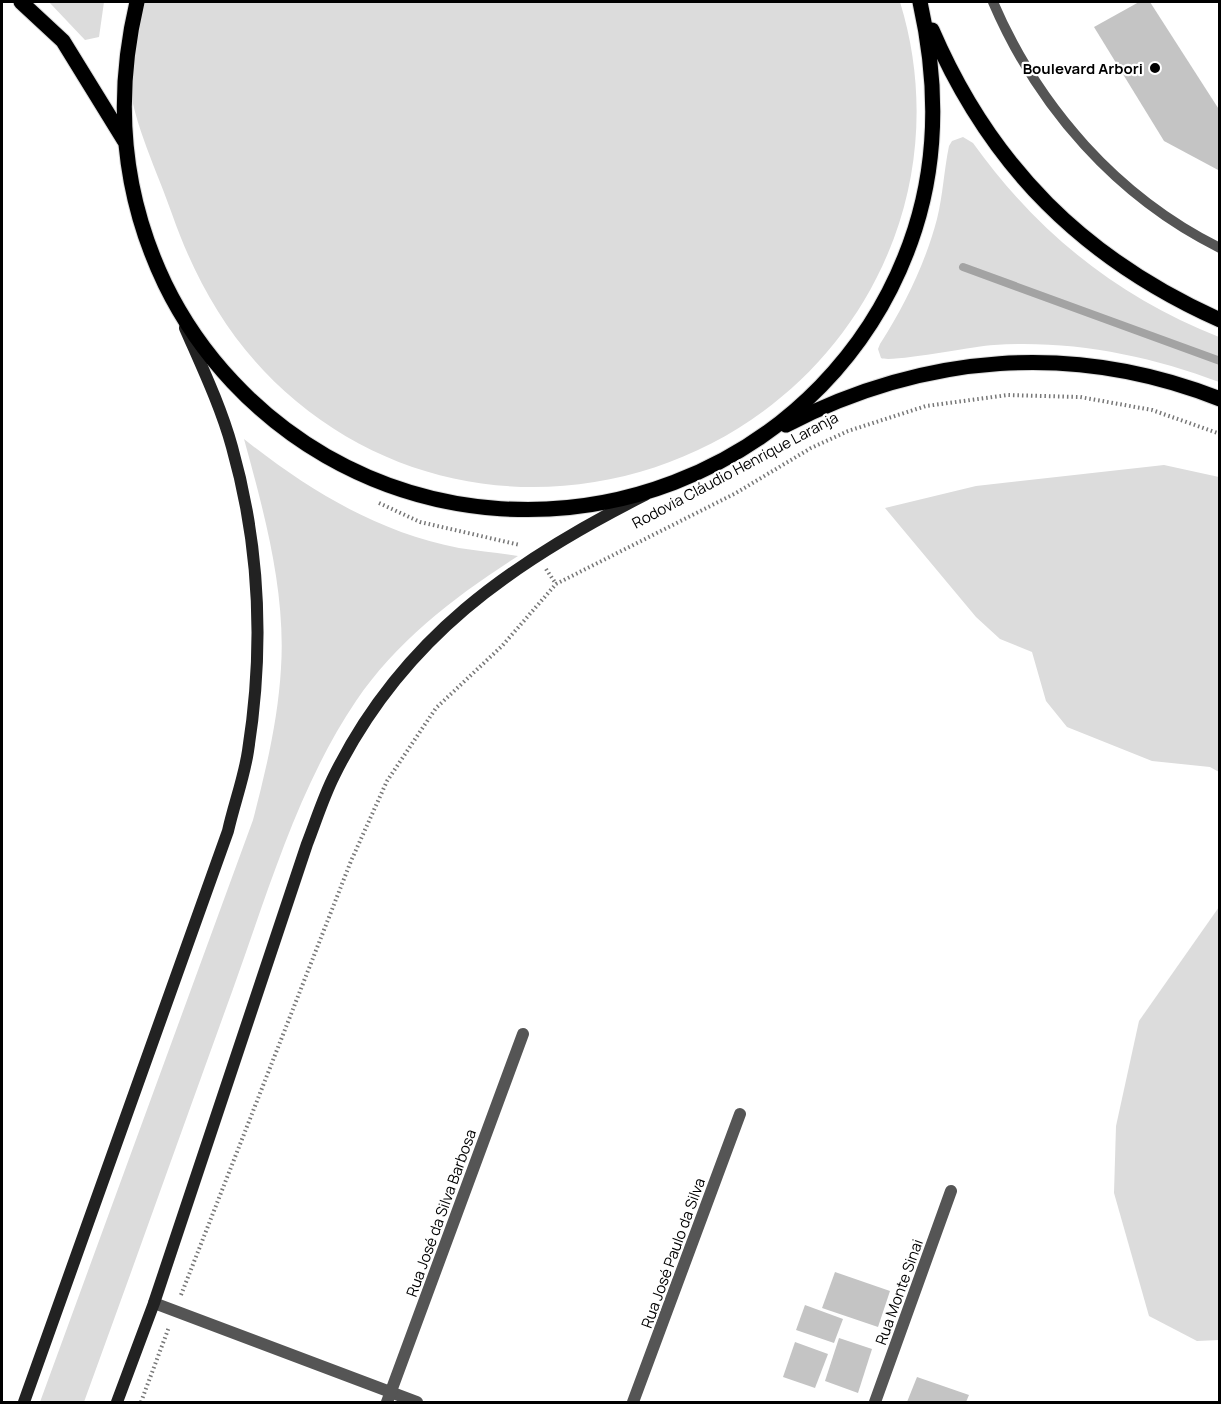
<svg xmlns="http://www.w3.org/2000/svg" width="1221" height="1404" font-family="Manrope,sans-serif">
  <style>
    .green { fill: #dcdcdc }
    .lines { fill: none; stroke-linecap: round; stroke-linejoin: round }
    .stream { stroke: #a3a3a3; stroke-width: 8 }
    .building { fill: #c4c4c4 }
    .primary-casing { stroke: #dbdbdb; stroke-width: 17 }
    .path { stroke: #777; stroke-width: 4; stroke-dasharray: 1.5 3; stroke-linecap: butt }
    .lane { stroke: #555; stroke-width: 10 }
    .street { stroke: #555; stroke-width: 12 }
    .secondary { stroke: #222; stroke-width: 12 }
    .primary { stroke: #000; stroke-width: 15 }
    .poi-dot { fill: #000; stroke: #fff; stroke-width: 2 }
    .labels { text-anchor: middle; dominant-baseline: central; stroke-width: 4.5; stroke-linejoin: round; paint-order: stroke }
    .poi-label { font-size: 15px; font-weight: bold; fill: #000; stroke: #fff; text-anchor: end }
    .street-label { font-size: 15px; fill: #000; stroke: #fff }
  </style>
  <rect width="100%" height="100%" fill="#fff"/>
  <!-- green -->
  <g class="green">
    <path d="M49 2H104L99 37 85 40Z"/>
    <path d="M131 2H900C924 79 922 163 894 238 804 480 496 568 296 401 236 351 198 288 172 214 158 173 133 123 129 80 127 54 130 27 131 2Z"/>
    <path d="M963 137 973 143C1037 232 1117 297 1219 337V382C1147 355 1071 340 994 345 975 346 891 363 881 358L878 349 880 344C905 305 925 264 937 219 943 195 944 170 949 146L952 141Z"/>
    <path d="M244 439C308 490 377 532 459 548 478 551 499 553 518 556 457 595 397 640 356 701 298 787 268 892 233 989 183 1127 134 1265 84 1402H40L253 820C266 770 278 720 281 668 286 591 264 512 244 439Z"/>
    <path d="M1164 465 1219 477V772L1210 767 1152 761 1067 727 1046 701 1032 652 1000 639 976 617 885 508 976 486Z"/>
    <path d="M1219 907V1340L1197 1341 1149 1316 1114 1193 1116 1126 1139 1021Z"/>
  </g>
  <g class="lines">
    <!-- stream -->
    <path class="stream" d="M963 267 1220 361"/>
  </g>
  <!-- building -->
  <g class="building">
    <path d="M1139 2H1150L1220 111V171L1164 141 1094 27Z"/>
    <path d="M835 1272 890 1291 878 1327 822 1308Z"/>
    <path d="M805 1305 843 1319 834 1343 796 1330Z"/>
    <path d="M839 1338 872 1349 858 1393 825 1381Z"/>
    <path d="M795 1342 828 1354 815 1388 783 1377Z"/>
    <path d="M917 1377 969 1395 966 1402H907Z"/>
  </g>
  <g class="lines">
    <defs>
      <g id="primary">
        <path d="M21 2 63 41 124 140"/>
        <path d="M137 2C114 99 122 194 165 284 200 356 257 416 326 456 548 583 836 475 915 229 939 154 937 78 920 2"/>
        <path d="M932 30C991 167 1084 259 1220 320"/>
        <path d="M786 425C924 354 1073 341 1220 399"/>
      </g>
    </defs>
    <!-- primary casing -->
    <use href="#primary" class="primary-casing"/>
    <!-- path -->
    <g class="path">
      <path d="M379 503 420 522 520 545"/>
      <path d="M546 569 556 584"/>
      <path d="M181 1295 351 861 387 781 436 708 502 646 556 584 736 493 811 448 848 431 926 406 1008 395 1080 397 1152 410 1220 434"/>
      <path d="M141 1402 169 1327"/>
    </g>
    <!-- lane -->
    <path class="lane" d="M993 2C1038 107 1117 197 1220 248"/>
    <!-- street -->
    <g class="street">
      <path d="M154 1303 417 1402"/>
      <path d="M387 1402 523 1034"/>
      <path d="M633 1402 740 1114"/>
      <path d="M875 1402 951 1191"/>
    </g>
    <!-- secondary -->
    <g class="secondary">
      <path d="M24 1402 228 831C234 804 244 778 248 751 264 650 260 546 232 447 221 407 202 367 185 328"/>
      <path d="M117 1402 154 1303 307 844C316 821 323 798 334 776 402 638 512 562 645 495"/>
    </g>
    <!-- primary -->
    <use href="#primary" class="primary"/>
  </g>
  <!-- markers -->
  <circle class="poi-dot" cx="1155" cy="68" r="6"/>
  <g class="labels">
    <!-- poi labels -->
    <g class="poi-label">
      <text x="1143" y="68">Boulevard Arbori</text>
    </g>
    <!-- street labels -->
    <g class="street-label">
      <text transform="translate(735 470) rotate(-28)">Rodovia Cláudio Henrique Laranja</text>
      <text transform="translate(441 1213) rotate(-70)">Rua José da Silva Barbosa</text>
      <text transform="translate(673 1253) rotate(-70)">Rua José Paulo da Silva</text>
      <text transform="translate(899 1292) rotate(-70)">Rua Monte Sinai</text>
    </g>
  </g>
  <!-- border -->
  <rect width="1221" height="1404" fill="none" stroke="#000000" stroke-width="6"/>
</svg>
